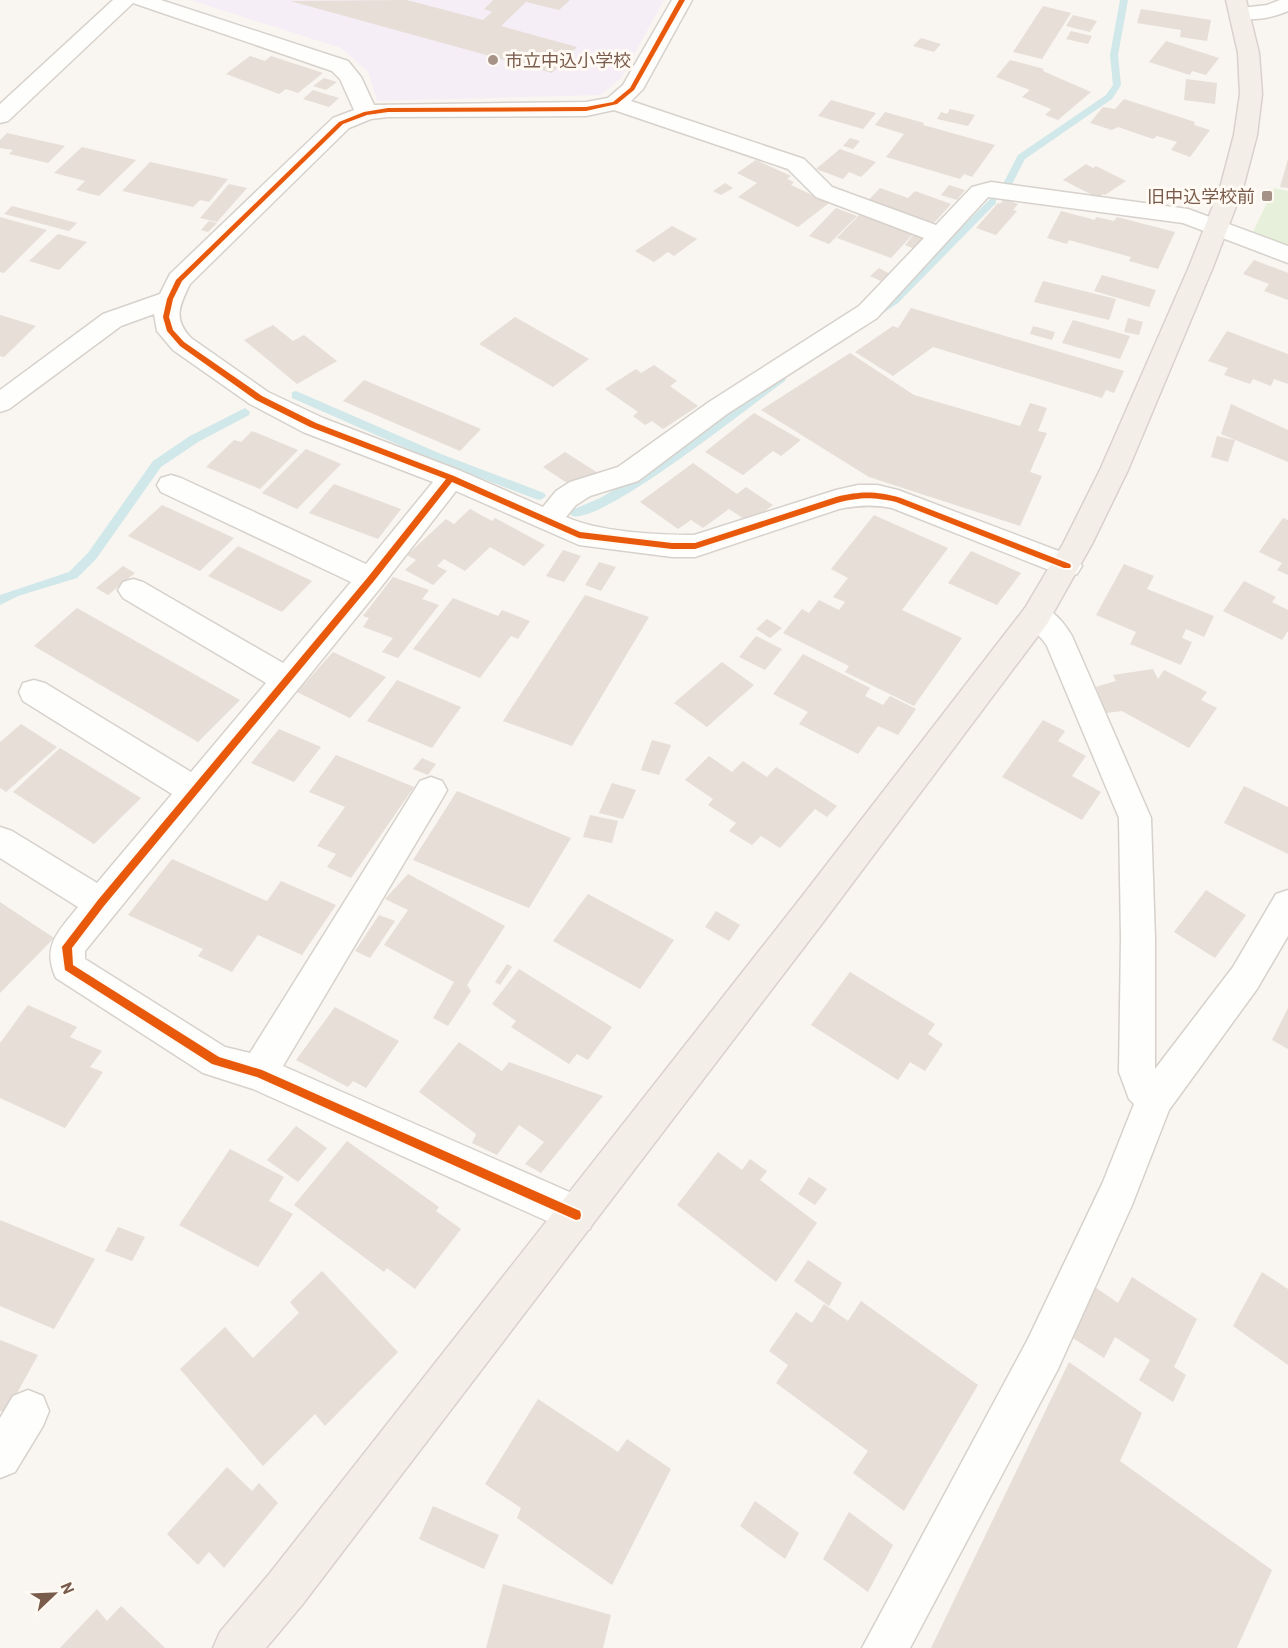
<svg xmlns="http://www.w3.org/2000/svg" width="1288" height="1648" font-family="Barlow,'Noto Sans JP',sans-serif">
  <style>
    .education { fill: #f6eef6 }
    .green { fill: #e7f0db }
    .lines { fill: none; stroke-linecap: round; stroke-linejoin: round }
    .stream { fill: #d0e8ea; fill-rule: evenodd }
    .building { fill: #e6ded7 }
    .minor-casing { stroke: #d7d1cb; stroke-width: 3 }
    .major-casing { stroke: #dad1cc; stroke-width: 3 }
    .minor { fill: #fefefd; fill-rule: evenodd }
    .major { fill: #f3eee8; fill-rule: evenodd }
    .cycleway-casing { stroke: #fffaf3; stroke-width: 4 }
    .cycleway { fill: #e8590c; fill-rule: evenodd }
    .poi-dot { fill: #a69286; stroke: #fffaf3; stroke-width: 2 }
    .labels { text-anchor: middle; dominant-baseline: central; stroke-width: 6; stroke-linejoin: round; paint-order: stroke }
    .far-poi-label { font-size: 18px; fill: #7a5c4d; stroke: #fffaf3; text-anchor: start }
  </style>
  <rect width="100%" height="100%" fill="#f9f5f0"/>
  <!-- education -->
  <path class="education" d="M190 0H664L621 78 601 95 377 101 368 71 341 48Z"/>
  <!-- green -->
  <path class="green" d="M1274 188 1288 191V246L1253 232Z"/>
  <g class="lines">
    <!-- stream -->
    <g class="stream">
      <path d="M1120 0H1128L1118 55 1121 85 1112 99 1025 159 1011 186H1005L1003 184 1018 155 1106 95 1113 85 1110 55Z"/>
      <path d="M993 198 996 199V203L898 303 880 315H872V311L890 299 990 199Z"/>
      <path d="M781 374 786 378 785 381C752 404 604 524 572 516L570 513 572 510 600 498 653 467Z"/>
      <path d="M296 391 441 454 544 493 546 496 540 500 536 499 433 460 292 398V392Z"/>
      <path d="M245 408 250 412 249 415 198 442 161 467 96 559 77 578 18 596 0 605V595L69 572 88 553 153 461 190 436Z"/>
    </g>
  </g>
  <!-- building -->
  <g class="building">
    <path d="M407 0 483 20 492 12 484 9 493 0H570L559 10 526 2 501 26 577 47 552 73 290 1Z"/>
    <path d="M1043 6 1071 13 1042 59 1013 52Z"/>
    <path d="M1141 9 1211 20 1207 41 1180 37 1181 30 1137 23Z"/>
    <path d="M1073 15 1097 21 1090 32 1066 26Z"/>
    <path d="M1071 31 1092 36 1088 44 1066 39Z"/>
    <path d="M921 38 941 44 934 52 913 46Z"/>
    <path d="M1166 41 1219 58 1206 75 1192 71 1190 75 1149 62Z"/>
    <path d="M250 56 265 61 271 56 323 73 298 93 286 89 279 94 226 74Z"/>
    <path d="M1010 60 1044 69 1043 71 1091 92 1058 120 1045 115 1051 109 1022 97 1030 90 996 77Z"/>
    <path d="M324 78 337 82 326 90 313 86Z"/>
    <path d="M1186 79 1217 83 1215 104 1184 100Z"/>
    <path d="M313 90 339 98 329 107 303 99Z"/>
    <path d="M1124 99 1195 122 1194 125 1210 130 1190 157 1171 150 1177 142 1157 136 1153 139 1118 127 1112 130 1090 123 1103 107 1115 109Z"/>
    <path d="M831 100 876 113 863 129 818 116Z"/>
    <path d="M950 109 975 115 968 126 937 119 941 112 947 114Z"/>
    <path d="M885 112 924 123 923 125 995 145 972 177 964 174 960 179 886 157 904 134 875 125Z"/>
    <path d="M7 133 65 146 48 163 9 154 13 150 0 148V140Z"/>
    <path d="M850 138 860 141 853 149 843 146Z"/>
    <path d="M82 147 136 160 99 196 76 190 85 181 54 173Z"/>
    <path d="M840 149 876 162 861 177 849 172 843 179 816 169Z"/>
    <path d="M1288 159V188L1280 187Z"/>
    <path d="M756 160 791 176 787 179 794 182 791 185 829 203 798 227 738 197 757 183 737 173Z"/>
    <path d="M150 162 228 179 209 202 200 200 193 207 122 191Z"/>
    <path d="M1086 164 1093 168 1096 166 1126 181 1105 195 1103 194 1098 198 1063 180Z"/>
    <path d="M725 183 733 188 721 195 713 191Z"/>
    <path d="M229 184 247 188 217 222 200 218Z"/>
    <path d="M949 185 965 190 957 200 941 195Z"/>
    <path d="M880 188 908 198 915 191 951 204 934 223 902 212 898 216 865 204Z"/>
    <path d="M1004 199 1018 204 1013 210 1017 211 996 235 976 228 998 203 1000 204Z"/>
    <path d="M12 206 77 223 69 231 4 214Z"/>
    <path d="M836 208 857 216 829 244 809 236Z"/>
    <path d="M1061 211 1095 220 1096 217 1114 221 1117 217 1175 232 1158 269 1129 261 1131 257 1069 240 1067 244 1047 238Z"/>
    <path d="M861 213 914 233 891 258 837 238Z"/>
    <path d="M0 217 47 230 4 273 0 272Z"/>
    <path d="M209 221 217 223 208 232 201 230Z"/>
    <path d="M672 226 697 239 674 256 668 252 654 262 635 251Z"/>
    <path d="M58 234 87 242 59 270 29 261Z"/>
    <path d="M914 234 927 239 917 250 905 245Z"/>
    <path d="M1254 260 1288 273V300L1264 291 1269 284 1243 274Z"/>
    <path d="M879 268 892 275 883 282 870 276Z"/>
    <path d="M1102 275 1156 290 1149 307 1094 291Z"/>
    <path d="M1043 281 1116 299 1109 320 1034 302Z"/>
    <path d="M911 308 1124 371 1114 393 1106 390 1102 398 933 347 893 376 855 352 893 326 898 328Z"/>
    <path d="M0 315 36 326 4 357 0 356Z"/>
    <path d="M515 317 589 359 553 387 479 344Z"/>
    <path d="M1128 318 1143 322 1139 335 1124 332Z"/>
    <path d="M1073 320 1130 336 1120 359 1062 343Z"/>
    <path d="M273 325 293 341 304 335 337 361 297 384 244 340Z"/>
    <path d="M1033 326 1055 332 1052 340 1030 334Z"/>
    <path d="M1227 331 1288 354V384L1274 379 1271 386 1253 379 1250 384 1224 375 1228 368 1208 361Z"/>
    <path d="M850 353 914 395 1020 426 1030 403 1047 408 1038 431 1047 433 1030 472 1042 476 1020 526 869 477 761 410Z"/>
    <path d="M654 365 677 381 670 386 698 406 663 429 652 421 645 425 633 416 638 412 605 389 636 369 641 373Z"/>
    <path d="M364 380 481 429 460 451 343 401Z"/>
    <path d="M1231 404 1288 430V462L1221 434Z"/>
    <path d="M754 413 801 440 781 456 773 451 743 475 705 452Z"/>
    <path d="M252 431 298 450 260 489 206 467 234 440 241 442Z"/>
    <path d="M1217 436 1235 440 1228 462 1211 457Z"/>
    <path d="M306 449 341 464 297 509 262 493Z"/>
    <path d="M565 452 598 473 597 475 567 483 543 467Z"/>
    <path d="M693 463 737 494 746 487 773 505 760 515 744 519 729 509 703 528 691 520 678 529 640 502Z"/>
    <path d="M334 484 401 509 378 539 309 513Z"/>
    <path d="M162 505 234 538 200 571 128 536Z"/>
    <path d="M470 509 492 521 495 518 545 545 524 566 490 547 465 571 444 559 437 566 447 571 433 585 405 570 416 560 407 555 446 519 454 524Z"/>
    <path d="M874 515 948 548 902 610 962 638 914 706 845 672 849 666 783 633 802 609 809 613 819 600 839 610 845 602 833 597 848 578 831 569Z"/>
    <path d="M1283 518 1288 520V575L1277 570 1282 563 1259 552Z"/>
    <path d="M238 546 312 581 282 612 208 576Z"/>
    <path d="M563 550 581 556 564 582 546 576Z"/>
    <path d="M971 551 1021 573 997 605 948 583Z"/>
    <path d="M599 562 616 567 601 591 585 585Z"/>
    <path d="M1124 564 1154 576 1147 589 1214 616 1204 637 1186 629 1182 638 1192 642 1181 665 1130 644 1136 632 1096 615Z"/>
    <path d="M123 566 135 573 108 595 96 588Z"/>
    <path d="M393 577 429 590 422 599 439 605 398 658 382 652 393 638 363 627 369 618 363 616Z"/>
    <path d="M1244 581 1276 597 1272 602 1288 610V631L1282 640 1223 611Z"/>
    <path d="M585 595 649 617 572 746 503 721Z"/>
    <path d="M453 598 498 616 502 610 530 621 518 639 511 636 480 678 413 649Z"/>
    <path d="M77 608 240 700 198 742 34 646Z"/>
    <path d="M767 619 782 628 770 638 756 629Z"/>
    <path d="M756 636 782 649 765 670 739 657Z"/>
    <path d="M333 652 386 677 350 718 297 692Z"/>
    <path d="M803 654 870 688 865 696 883 705 890 696 916 709 898 735 878 726 858 754 799 724 808 712 773 694Z"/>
    <path d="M722 662 754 685 707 727 674 703Z"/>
    <path d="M1153 669 1158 679 1164 670 1207 692 1201 700 1217 708 1189 748 1122 711 1106 713 1096 687 1116 681 1113 675Z"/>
    <path d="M397 680 461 707 432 748 367 721Z"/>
    <path d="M1043 720 1065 731 1058 741 1086 756 1072 776 1101 792 1082 820 1002 777Z"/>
    <path d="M21 724 57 747 6 792 0 788V742Z"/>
    <path d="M279 729 321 747 294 782 251 763Z"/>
    <path d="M652 740 671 745 659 775 641 770Z"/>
    <path d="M60 748 141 798 94 844 13 792Z"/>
    <path d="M336 755 414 787 351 878 327 867 336 854 317 846 345 807 309 792Z"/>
    <path d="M709 756 732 772 743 761 767 777 776 767 837 806 827 817 815 809 780 848 761 836 752 845 729 831 736 823 708 805 713 799 685 780Z"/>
    <path d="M422 758 436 764 428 775 413 769Z"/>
    <path d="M612 783 636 790 623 819 599 813Z"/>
    <path d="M1244 786 1288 807V854L1224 823Z"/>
    <path d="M457 791 571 838 529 908 413 860Z"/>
    <path d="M590 815 618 821 612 843 583 837Z"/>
    <path d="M172 859 267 901 281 881 336 905 302 955 258 935 232 972 198 956 203 949 128 915Z"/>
    <path d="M408 874 505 926 467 985 471 991 448 1026 433 1018 454 982 384 945 408 910 385 899Z"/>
    <path d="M1206 890 1246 915 1215 958 1174 932Z"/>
    <path d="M588 894 674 940 640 989 553 941Z"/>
    <path d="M0 902 54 938 0 993Z"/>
    <path d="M716 911 740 925 729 941 705 927Z"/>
    <path d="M379 915 395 921 370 958 355 951Z"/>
    <path d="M507 964 512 967 500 985 495 982Z"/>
    <path d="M519 969 612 1027 588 1060 577 1054 569 1064 511 1027 516 1021 492 1004Z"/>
    <path d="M850 972 935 1024 928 1034 943 1044 925 1071 910 1062 898 1080 811 1025Z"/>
    <path d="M28 1005 77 1027 70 1037 102 1051 90 1067 103 1072 65 1128 0 1098V1043Z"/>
    <path d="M335 1007 399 1041 366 1088 353 1081 348 1087 296 1060Z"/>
    <path d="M1288 1008V1049L1272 1040Z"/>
    <path d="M459 1042 502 1071 509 1062 603 1096 541 1173 525 1164 544 1142 519 1125 497 1155 472 1143 476 1134 419 1092Z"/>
    <path d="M296 1126 327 1148 298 1182 267 1160Z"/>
    <path d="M347 1141 439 1207 436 1211 461 1229 415 1289 387 1268 384 1272 294 1205Z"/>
    <path d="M230 1149 284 1177 269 1201 293 1214 258 1267 179 1225Z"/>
    <path d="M718 1152 742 1170 750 1159 767 1171 760 1180 817 1223 776 1282 677 1205Z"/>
    <path d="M809 1177 827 1189 815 1205 798 1194Z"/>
    <path d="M0 1220 95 1259 54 1329 0 1306Z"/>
    <path d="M118 1227 145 1237 132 1261 105 1251Z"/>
    <path d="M808 1260 842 1283 829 1306 794 1281Z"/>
    <path d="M322 1271 398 1352 325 1426 315 1414 263 1466 180 1369 225 1327 253 1358 299 1313 290 1302Z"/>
    <path d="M1262 1272 1288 1289V1365L1233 1326Z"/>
    <path d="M1132 1277 1197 1319 1174 1367 1186 1375 1173 1402 1139 1380 1150 1360 1115 1337 1104 1358 1065 1333 1092 1285 1118 1303Z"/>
    <path d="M861 1301 978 1385 904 1511 853 1473 868 1451 776 1383 788 1365 769 1351 796 1312 812 1323 824 1304 848 1321Z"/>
    <path d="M0 1340 38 1355 6 1413 0 1411Z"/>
    <path d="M1069 1362 1142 1413 1120 1461 1272 1570 1237 1648H931Z"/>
    <path d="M538 1399 618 1452 627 1439 671 1469 612 1585 517 1518 521 1508 485 1484Z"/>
    <path d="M227 1467 252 1491 259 1483 278 1503 224 1568 209 1552 198 1565 167 1534Z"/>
    <path d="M755 1501 799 1533 785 1559 740 1526Z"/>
    <path d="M433 1506 499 1535 484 1569 419 1539Z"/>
    <path d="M849 1512 893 1545 868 1592 823 1559Z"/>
    <path d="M503 1584 611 1615 603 1648H486Z"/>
    <path d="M121 1606 165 1648H60L97 1609 107 1621Z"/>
  </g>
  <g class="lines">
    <defs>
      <g id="minor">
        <path d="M113 0H161L348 61 361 77 374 105 586 102 608 98 623 85 672 0H692L643 89 631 101 804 159 832 187 936 225 972 187 991 182 1188 209 1288 246V263L1183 223 988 197 877 318 727 414 638 481 590 496 576 505 566 517C599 532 657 535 694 535L836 490 858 485H877L898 490 1077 558 1082 566 1077 574 1067 577 892 508C873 504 858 505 839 509L695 557H672L579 545 456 491 381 587 85 951V959L225 1047 250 1053 420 781 431 777 442 781 447 790 442 799 283 1066 590 1201 595 1215 590 1229 576 1234 253 1089 203 1073 56 978C41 946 59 931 78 907L0 858V827L12 831 97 883 172 794 23 701 19 692 23 683 34 680 45 683 191 772 266 683 123 598 118 590 123 582 133 579 143 582 283 663 351 582 161 492 157 485 161 478 171 475 181 478 366 564 433 482 303 432 250 404 173 350 157 331 154 314 121 326 9 409 0 412V390L103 314 160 294 170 274 333 118 354 110 340 79 332 71 133 3 8 121 0 123V104ZM614 110 788 169 816 197 924 238 859 306 709 402 618 467 570 482 556 491 543 507 461 471 323 418 268 392 191 338C173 319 179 306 190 284L349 128 371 119 388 117 586 116Z"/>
        <path d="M1280 0H1288V11C1272 18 1251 22 1234 17L1231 13 1234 9 1267 5Z"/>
        <path d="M1036 605C1054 610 1062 620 1072 636L1151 818 1155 939V1069L1233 967 1276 894 1288 890V936L1257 989 1169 1110 1132 1205 1058 1369 910 1648H862L1028 1339 1103 1182 1134 1104 1129 1099 1119 1072 1121 939 1119 818 1047 646C1040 634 1028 628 1021 616L1025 608Z"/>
        <path d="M28 1390 43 1396 49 1411 43 1426 15 1472 0 1478V1418L13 1396Z"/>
      </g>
      <path id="major" d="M1226 0H1246L1259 53 1262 94 1257 135 1243 188 1213 267 1128 470 1092 544 1047 624 824 921 302 1605 266 1648H213L220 1632 270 1573 800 899 1025 608 1063 544 1100 470 1189 267 1220 188 1234 135 1240 94 1238 53Z"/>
    </defs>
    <!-- minor casing -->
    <use href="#minor" class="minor-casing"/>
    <!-- major casing -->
    <use href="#major" class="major-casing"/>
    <!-- minor -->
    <use href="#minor" class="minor"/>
    <!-- major -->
    <use href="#major" class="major"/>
    <defs>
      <path id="cycleway" d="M679 0H685L634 90 617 104 586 111 388 112 367 115 343 124 182 281 173 299 169 317 173 330 184 342 262 396 316 423 454 476 580 532 672 543H695L836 497C862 491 875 491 901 498L1070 564 1071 566 1070 568H1064L896 502C872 497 861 497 837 503L695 549H672L579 538 452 482 374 581 104 906 72 948 73 965 219 1057 262 1070 580 1211 581 1215 580 1219 576 1220 257 1077 212 1064 65 970 62 947 98 900 368 577 446 479 310 427 256 400 180 346 167 331 163 317 167 299 176 280 339 122 364 112 388 108 586 107 613 102 630 88Z"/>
    </defs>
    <!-- cycleway casing -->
    <use href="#cycleway" class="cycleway-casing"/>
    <!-- cycleway -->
    <use href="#cycleway" class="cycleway"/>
  </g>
  <!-- markers -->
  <g class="poi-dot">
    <circle cx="493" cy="60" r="6"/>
    <rect x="1261" y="190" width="12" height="12" rx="3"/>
  </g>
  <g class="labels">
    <!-- far-poi labels -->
    <g class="far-poi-label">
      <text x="505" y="60">市立中込小学校</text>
      <text x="1255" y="196" text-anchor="end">旧中込学校前</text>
    </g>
  </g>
  <!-- north arrow -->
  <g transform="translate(54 1594) rotate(67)" stroke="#fffaf3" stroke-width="4.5" paint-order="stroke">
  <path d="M0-4.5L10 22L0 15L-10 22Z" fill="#7a5c4d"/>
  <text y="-9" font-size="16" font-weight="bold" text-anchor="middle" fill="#7a5c4d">N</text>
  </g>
</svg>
